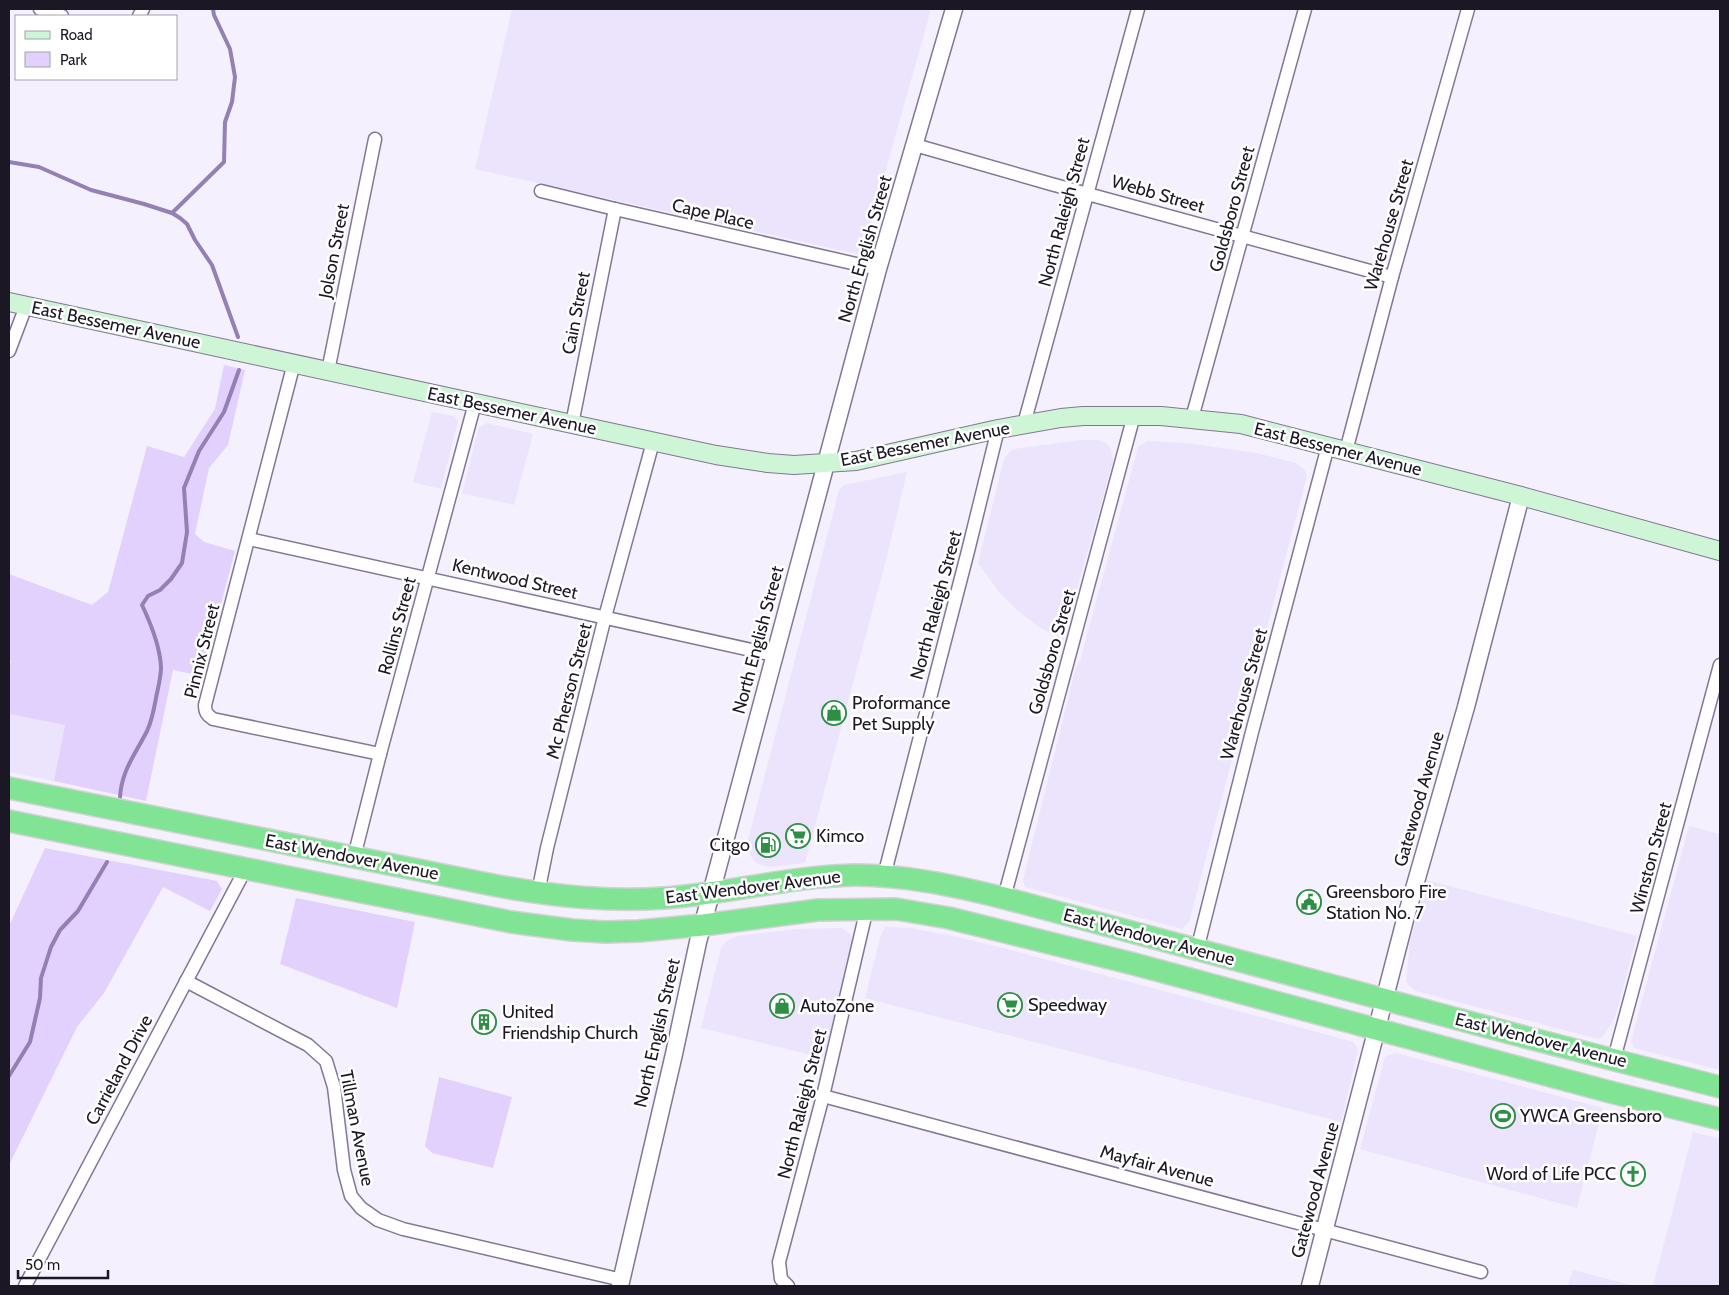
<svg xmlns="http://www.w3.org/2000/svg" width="1729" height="1295" font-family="Cabin,sans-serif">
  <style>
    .built { fill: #ece3fc }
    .green { fill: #e2d1fd }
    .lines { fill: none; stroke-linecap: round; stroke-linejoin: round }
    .stream { stroke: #9480b4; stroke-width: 4 }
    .minor-casing { stroke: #837796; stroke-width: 15 }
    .tertiary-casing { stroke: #837796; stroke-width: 19 }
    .secondary-casing { stroke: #837796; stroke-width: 20 }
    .trunk-casing { stroke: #d2d1d3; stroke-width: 24 }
    .minor { stroke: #fff; stroke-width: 12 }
    .tertiary { stroke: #fff; stroke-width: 16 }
    .secondary { stroke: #cff5d7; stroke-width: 18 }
    .trunk { stroke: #80e494; stroke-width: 21 }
    .labels { text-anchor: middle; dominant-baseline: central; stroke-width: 5; stroke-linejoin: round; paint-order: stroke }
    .street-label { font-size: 18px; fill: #1c1724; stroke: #fff }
    .poi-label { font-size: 18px; fill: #1c1724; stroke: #fff; text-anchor: start }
  </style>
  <rect width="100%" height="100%" fill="#f5f0fe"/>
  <!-- built -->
  <g class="built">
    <path d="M512 9H931L862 255 475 169Z"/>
    <path d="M432 412 454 416 458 421 441 489 413 482Z"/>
    <path d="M487 423 533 434 514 505 462 493 479 427Z"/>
    <path d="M1080 440H1097L1103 441 1109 446 1112 453 1113 461 1063 639 1040 628 1017 610 998 591 978 563 1004 459 1009 453 1014 449Z"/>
    <path d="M1147 441 1187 443 1256 453 1296 463 1305 470 1307 476 1189 922 1182 929 1025 887 1023 880 1076 667 1080 661 1138 447Z"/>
    <path d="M907 472 887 556 805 863 770 867 761 865 755 862 750 855 748 840 839 490 844 485Z"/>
    <path d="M9 714 65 725 54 781 9 772Z"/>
    <path d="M1689 826 1720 834V1070L1634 1048 1631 1041Z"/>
    <path d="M1427 880 1637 936 1615 1017 1603 1037 1598 1039 1416 991 1410 987 1406 981 1410 942Z"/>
    <path d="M885 927 910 928 958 937 1007 949 1354 1042 1358 1050 1341 1122 865 998 881 935Z"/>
    <path d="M842 928 851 935 853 942 824 1058 701 1028 721 948 726 941 737 936 797 929Z"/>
    <path d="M1396 1053 1603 1108 1577 1208 1360 1149 1385 1057Z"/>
    <path d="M1693 1132 1720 1139V1286H1653Z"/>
    <path d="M1573 1270 1635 1286H1568Z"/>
  </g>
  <!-- green -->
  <g class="green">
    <path d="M224 365 245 370 228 445 209 468 195 534 204 542 235 551 202 676 173 670 146 801 54 781 65 725 9 714V671L11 660 9 659V574L92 605 108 592 147 446 184 457 215 409Z"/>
    <path d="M45 848 217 881 222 889 210 911 163 887 104 993 77 1027 9 1165V926Z"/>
    <path d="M296 898 415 922 397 1008 280 964Z"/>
    <path d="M439 1077 512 1097 493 1168 432 1153 425 1146Z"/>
  </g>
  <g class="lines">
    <!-- stream -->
    <g class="stream">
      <path d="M9 162 39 167 91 190 144 204 172 213 180 218 187 224 195 240 212 265 238 337"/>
      <path d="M172 213 224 162 225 122 232 102 235 77 230 49 214 15 213 9"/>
      <path d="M120 798C121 771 135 755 147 731 152 721 154 709 156 698 158 688 161 677 161 667 160 646 151 624 142 605L148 596 160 590 171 579 182 563 187 532 184 488 199 451 224 412 239 370"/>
      <path d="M9 1076 30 1042 40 998 41 978 51 947 60 930 78 911 107 862"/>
    </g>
    <defs>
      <g id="minor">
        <path d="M40 9 62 16"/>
        <path d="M139 16 143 9"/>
        <path d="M915 145 1051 184 1392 277"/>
        <path d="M541 191 615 209 878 269"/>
        <path d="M9 351 26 306"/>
        <path d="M294 363 205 705C205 712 207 715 213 719L380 754"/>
        <path d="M328 371 375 139"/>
        <path d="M1192 418 1305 9"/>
        <path d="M572 424 615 209"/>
        <path d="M1024 424 1138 9"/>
        <path d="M1346 451 1392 277 1468 9"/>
        <path d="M249 539 774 655"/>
        <path d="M354 857 380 754 475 403"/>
        <path d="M884 876 968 551 998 429"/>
        <path d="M538 893 547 848 605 617 653 442"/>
        <path d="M1004 898 1134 415"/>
        <path d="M1197 950 1252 732 1328 446"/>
        <path d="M186 981 308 1045 326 1061 334 1087 344 1170 351 1196 361 1208 378 1220 403 1229 622 1280"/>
        <path d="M1614 1059 1720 665"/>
        <path d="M823 1096 1481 1272"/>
        <path d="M25 1286 245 870"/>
        <path d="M788 1286 781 1279 779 1262 823 1096 867 908"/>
      </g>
      <g id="tertiary">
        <path d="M620 1286 674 1054 698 942 878 269 954 9"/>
        <path d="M1310 1286 1405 920 1466 707 1521 496"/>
      </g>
      <path id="secondary" d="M9 302 572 424 716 455 768 463 794 465 856 461 998 429 1061 418 1083 416H1161L1241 424 1521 496 1720 551"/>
      <g id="trunk">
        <path d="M9 788 498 886C554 896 607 902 664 898 728 894 790 876 855 875 906 875 955 886 1004 898L1525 1037 1720 1087"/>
        <path d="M9 821 511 922 572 930 605 932 639 931 703 925 818 910 896 909 949 918 1134 964 1614 1093 1720 1119"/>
      </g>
    </defs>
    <!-- minor casing -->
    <use href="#minor" class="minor-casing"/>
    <!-- tertiary casing -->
    <use href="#tertiary" class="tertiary-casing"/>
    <!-- secondary casing -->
    <use href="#secondary" class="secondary-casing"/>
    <!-- trunk casing -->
    <use href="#trunk" class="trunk-casing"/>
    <!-- minor -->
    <use href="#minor" class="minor"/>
    <!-- tertiary -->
    <use href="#tertiary" class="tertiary"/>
    <!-- secondary -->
    <use href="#secondary" class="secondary"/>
    <!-- trunk -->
    <use href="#trunk" class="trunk"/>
  </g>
  <!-- icons -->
  <defs>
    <symbol id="shop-ring" viewBox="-11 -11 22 22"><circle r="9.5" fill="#fff" stroke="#2c8f44" stroke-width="1.5"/><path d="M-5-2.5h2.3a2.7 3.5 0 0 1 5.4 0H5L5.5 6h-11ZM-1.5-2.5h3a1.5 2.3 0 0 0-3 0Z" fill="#2c8f44"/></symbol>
    <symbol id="supermarket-ring" viewBox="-11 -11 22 22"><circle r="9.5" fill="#fff" stroke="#2c8f44" stroke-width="1.5"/><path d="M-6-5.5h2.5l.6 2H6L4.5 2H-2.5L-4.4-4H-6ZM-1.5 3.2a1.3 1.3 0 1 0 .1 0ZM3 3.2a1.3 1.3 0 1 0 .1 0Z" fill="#2c8f44"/></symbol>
    <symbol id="fuel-ring" viewBox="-11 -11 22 22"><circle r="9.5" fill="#fff" stroke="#2c8f44" stroke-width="1.5"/><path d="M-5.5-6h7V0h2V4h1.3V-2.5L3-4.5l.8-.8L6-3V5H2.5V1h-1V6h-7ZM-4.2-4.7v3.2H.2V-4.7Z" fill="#2c8f44"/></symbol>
    <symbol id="civic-ring" viewBox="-11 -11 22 22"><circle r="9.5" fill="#fff" stroke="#2c8f44" stroke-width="1.5"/><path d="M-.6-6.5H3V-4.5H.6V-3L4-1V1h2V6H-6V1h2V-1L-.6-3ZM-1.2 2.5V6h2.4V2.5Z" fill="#2c8f44"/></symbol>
    <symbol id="building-ring" viewBox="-11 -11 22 22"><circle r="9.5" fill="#fff" stroke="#2c8f44" stroke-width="1.5"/><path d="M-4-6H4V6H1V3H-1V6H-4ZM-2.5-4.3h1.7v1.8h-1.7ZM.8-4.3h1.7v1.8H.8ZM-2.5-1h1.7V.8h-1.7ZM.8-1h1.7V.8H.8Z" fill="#2c8f44"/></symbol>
    <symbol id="stadium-ring" viewBox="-11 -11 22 22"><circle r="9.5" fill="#fff" stroke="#2c8f44" stroke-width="1.5"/><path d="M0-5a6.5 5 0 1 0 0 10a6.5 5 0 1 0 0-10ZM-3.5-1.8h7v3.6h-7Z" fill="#2c8f44"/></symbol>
    <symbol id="church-ring" viewBox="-11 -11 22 22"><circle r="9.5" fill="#fff" stroke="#2c8f44" stroke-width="1.5"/><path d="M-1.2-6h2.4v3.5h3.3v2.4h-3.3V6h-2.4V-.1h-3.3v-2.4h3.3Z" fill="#2c8f44"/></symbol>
  </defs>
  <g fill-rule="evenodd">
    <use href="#shop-ring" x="820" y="699" width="28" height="28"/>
    <use href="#supermarket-ring" x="784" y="822" width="28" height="28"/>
    <use href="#fuel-ring" x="754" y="831" width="28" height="28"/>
    <use href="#civic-ring" x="1295" y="888" width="28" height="28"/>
    <use href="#supermarket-ring" x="996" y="991" width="28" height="28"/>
    <use href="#shop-ring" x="768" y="992" width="28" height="28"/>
    <use href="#building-ring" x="470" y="1008" width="28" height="28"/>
    <use href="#stadium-ring" x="1489" y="1102" width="28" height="28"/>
    <use href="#church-ring" x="1619" y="1160" width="28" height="28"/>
  </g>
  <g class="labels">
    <!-- street labels -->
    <g class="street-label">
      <text transform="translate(1158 194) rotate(16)">Webb Street</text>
      <text transform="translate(1232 209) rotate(-75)">Goldsboro Street</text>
      <text transform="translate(1064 212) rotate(-75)">North Raleigh Street</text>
      <text transform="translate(713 214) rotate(13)">Cape Place</text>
      <text transform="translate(1389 225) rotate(-74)">Warehouse Street</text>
      <text transform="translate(865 249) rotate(-74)">North English Street</text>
      <text transform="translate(334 251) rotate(-79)">Jolson Street</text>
      <text transform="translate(576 313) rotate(-79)">Cain Street</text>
      <text transform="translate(116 325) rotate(12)">East Bessemer Avenue</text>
      <text transform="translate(512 411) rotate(12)">East Bessemer Avenue</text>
      <text transform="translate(925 444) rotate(-11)">East Bessemer Avenue</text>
      <text transform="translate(1338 449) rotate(14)">East Bessemer Avenue</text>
      <text transform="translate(515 579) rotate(13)">Kentwood Street</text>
      <text transform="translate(936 605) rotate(-75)">North Raleigh Street</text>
      <text transform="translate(397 626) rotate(-75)">Rollins Street</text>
      <text transform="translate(758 640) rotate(-75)">North English Street</text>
      <text transform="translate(202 651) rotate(-76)">Pinnix Street</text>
      <text transform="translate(1052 652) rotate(-74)">Goldsboro Street</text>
      <text transform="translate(569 691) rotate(-76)">Mc Pherson Street</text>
      <text transform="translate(1244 694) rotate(-75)">Warehouse Street</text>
      <text transform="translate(1419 799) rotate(-74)">Gatewood Avenue</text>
      <text transform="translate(352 857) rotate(11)">East Wendover Avenue</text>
      <text transform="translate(1651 858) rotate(-75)">Winston Street</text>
      <text transform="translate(753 887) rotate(-7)">East Wendover Avenue</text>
      <text transform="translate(1149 937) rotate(15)">East Wendover Avenue</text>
      <text transform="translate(657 1033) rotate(-77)">North English Street</text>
      <text transform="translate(1541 1040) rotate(14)">East Wendover Avenue</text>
      <text transform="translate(119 1070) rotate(-62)">Carrieland Drive</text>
      <text transform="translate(802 1104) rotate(-76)">North Raleigh Street</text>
      <text transform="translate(357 1128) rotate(79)">Tillman Avenue</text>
      <text transform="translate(1157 1166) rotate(15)">Mayfair Avenue</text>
      <text transform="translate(1315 1190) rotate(-75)">Gatewood Avenue</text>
    </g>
    <!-- poi labels -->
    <g class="poi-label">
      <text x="852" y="703">Proformance<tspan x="852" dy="21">Pet Supply</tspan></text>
      <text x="816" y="836">Kimco</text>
      <text x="750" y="845" text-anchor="end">Citgo</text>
      <text x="1326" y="892">Greensboro Fire<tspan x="1326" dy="21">Station No. 7</tspan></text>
      <text x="1028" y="1005">Speedway</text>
      <text x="800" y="1006">AutoZone</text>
      <text x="502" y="1012">United<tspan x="502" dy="21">Friendship Church</tspan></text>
      <text x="1520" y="1116">YWCA Greensboro</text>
      <text x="1616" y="1174" text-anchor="end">Word of Life PCC</text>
    </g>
  </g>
  <!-- border -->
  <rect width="1729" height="1295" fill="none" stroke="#1c1724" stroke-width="20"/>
  <!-- legend -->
  <rect x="15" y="15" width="162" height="65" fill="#ffffff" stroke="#a4a2a7"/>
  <rect x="25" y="31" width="25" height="8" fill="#cff5d7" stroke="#a4a2a7"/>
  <text x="60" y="40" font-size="15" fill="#1c1724">Road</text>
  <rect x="25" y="52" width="25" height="15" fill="#e2d1fd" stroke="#a4a2a7"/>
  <text x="60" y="65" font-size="15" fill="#1c1724">Park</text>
  <!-- scale -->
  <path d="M18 1270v8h90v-8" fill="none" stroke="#1c1724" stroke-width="2.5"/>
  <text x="25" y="1270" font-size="15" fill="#1c1724" stroke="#ffffff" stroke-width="4" paint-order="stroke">50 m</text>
</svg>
